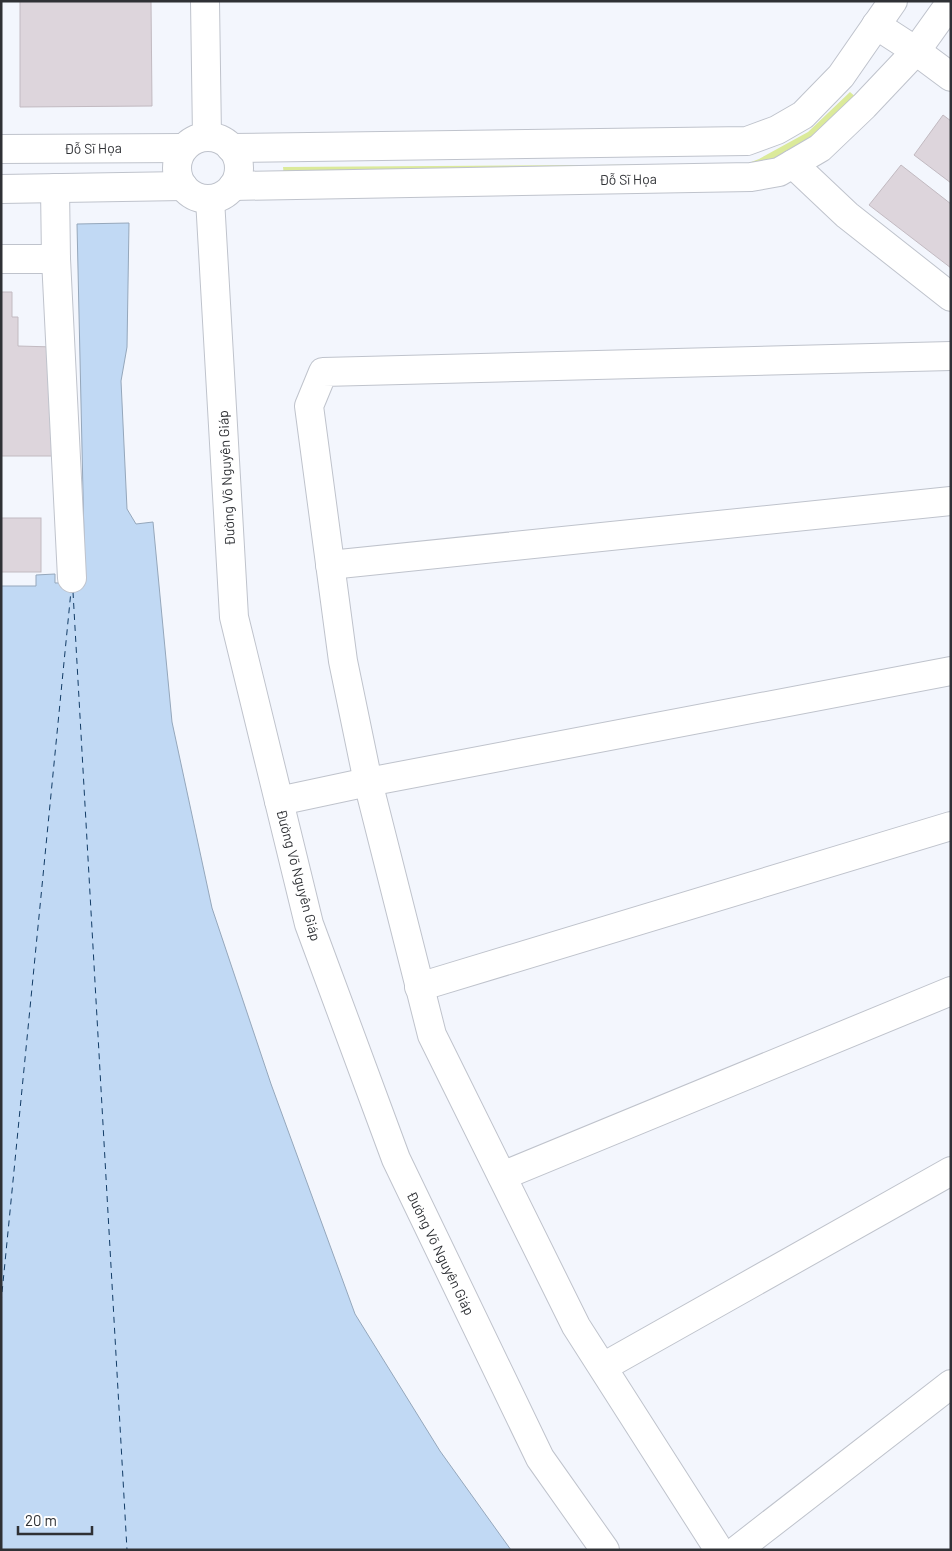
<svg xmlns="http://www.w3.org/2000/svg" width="952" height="1551" font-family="Barlow,sans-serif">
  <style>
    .green { fill: #dbea9a }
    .water { fill: #c1d9f4; stroke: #95a7bb }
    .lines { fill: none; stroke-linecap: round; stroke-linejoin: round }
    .ferry { stroke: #123c66; stroke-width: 1; stroke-dasharray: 6 5; stroke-linecap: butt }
    .building { fill: #ddd5dc; stroke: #c2bac1 }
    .minor-casing { stroke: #bfc3cc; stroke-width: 30 }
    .minor { stroke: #fff; stroke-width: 28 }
    .labels { text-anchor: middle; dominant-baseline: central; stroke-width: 4; stroke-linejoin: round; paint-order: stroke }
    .street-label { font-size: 14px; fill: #2f3135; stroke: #fff }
  </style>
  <rect width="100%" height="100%" fill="#f3f6fd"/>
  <!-- green -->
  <path class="green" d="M850 92 858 99 832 125 763 166 284 177 283 167 746 164 759 159 808 132Z"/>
  <!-- water -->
  <path class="water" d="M129 223 127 347 121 381 127 509 136 524 153 522 172 722 212 908 271 1084 355 1314 440 1451 511 1550H1V586H36V575L55 574V583L85 582 77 224Z"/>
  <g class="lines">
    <!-- ferry -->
    <g class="ferry">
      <path d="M73 592 127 1550"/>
      <path d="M1 1303 71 591"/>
    </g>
  </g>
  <!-- building -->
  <g class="building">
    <path d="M20 1H151L152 106 20 107Z"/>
    <path d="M943 115 951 121V183L914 155Z"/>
    <path d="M901 165 951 204V268L869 205Z"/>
    <path d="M1 292H12V317H18V346L54 347V456H1Z"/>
    <rect x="1" y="518" width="40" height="54"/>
  </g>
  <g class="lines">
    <defs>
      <g id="minor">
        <path d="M205 1 207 137"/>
        <path d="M876 25 916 51 951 77"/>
        <circle cx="208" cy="168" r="31"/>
        <path d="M231 148 747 141 777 130 803 115 841 76 893 1"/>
        <path d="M1 149 184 148"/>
        <path d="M793 164 847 215 951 297"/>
        <path d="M233 186 751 177 779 172 820 148 864 106 916 51 951 2"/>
        <path d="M55 188 56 259 72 578"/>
        <path d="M1 189 183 186"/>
        <path d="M210 199 234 617 309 924 396 1159 540 1458 605 1550"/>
        <path d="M1 259H56"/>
        <path d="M330 565 951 501"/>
        <path d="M279 801 368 782 951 671"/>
        <path d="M419 987 951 826"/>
        <path d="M502 1176 951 991"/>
        <path d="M603 1367 951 1171"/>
        <path d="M719 1550 576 1326 432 1035 368 782 343 661 309 406 323 372 951 356"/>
        <path d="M737 1550 951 1384"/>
      </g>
    </defs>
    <!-- minor casing -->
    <use href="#minor" class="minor-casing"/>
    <!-- minor -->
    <use href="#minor" class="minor"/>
  </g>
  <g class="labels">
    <!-- street labels -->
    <g class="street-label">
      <text transform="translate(93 148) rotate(-1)">Đỗ Sĩ Họa</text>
      <text transform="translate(628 179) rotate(-1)">Đỗ Sĩ Họa</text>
      <text transform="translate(226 478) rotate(-93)">Đường Võ Nguyên Giáp</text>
      <text transform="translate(299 875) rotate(75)">Đường Võ Nguyên Giáp</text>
      <text transform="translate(441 1253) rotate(64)">Đường Võ Nguyên Giáp</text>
    </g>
  </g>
  <!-- border -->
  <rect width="952" height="1551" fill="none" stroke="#2f3135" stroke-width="5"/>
  <!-- scale -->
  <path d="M18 1526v8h74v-8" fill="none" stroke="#2f3135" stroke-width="2.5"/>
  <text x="25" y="1526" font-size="15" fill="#2f3135" stroke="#ffffff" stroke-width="4" paint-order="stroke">20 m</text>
</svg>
